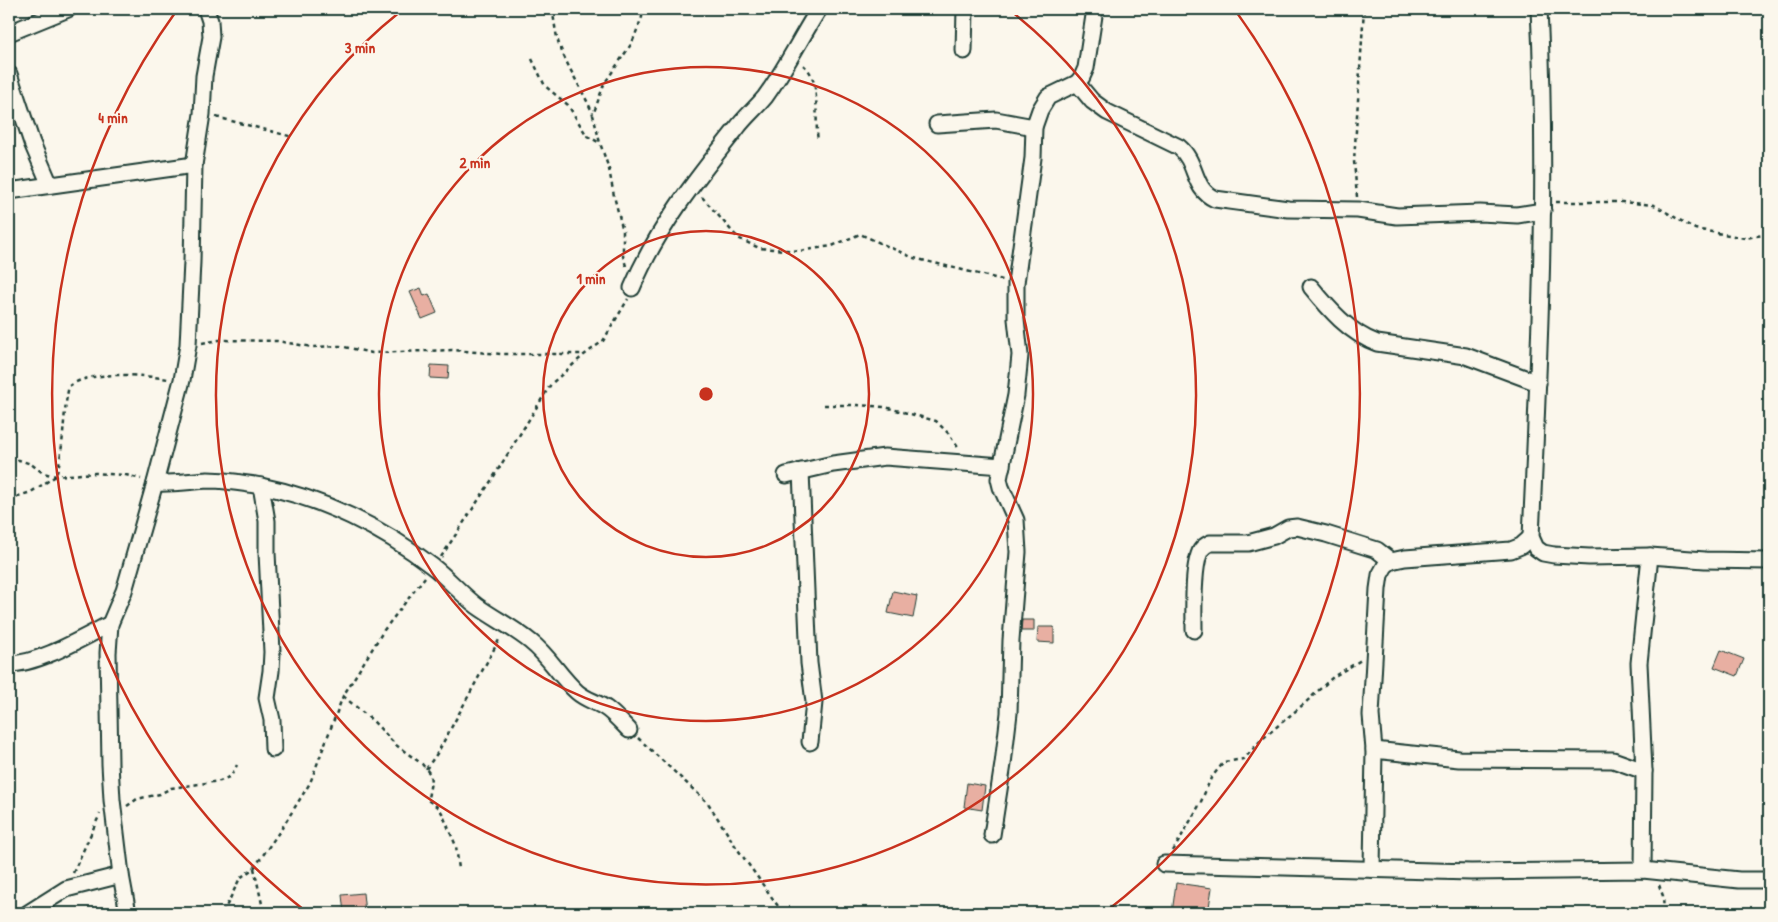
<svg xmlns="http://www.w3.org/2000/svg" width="1778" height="922" font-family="'Patrick Hand',sans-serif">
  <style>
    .building { fill: #e8afa2; stroke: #1f3d34 }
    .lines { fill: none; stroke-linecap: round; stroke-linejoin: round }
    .street-casing { stroke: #1f3d34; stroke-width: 19 }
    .path { stroke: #1f3d34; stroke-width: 2.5; stroke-dasharray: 4 4; stroke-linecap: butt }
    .street { stroke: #fbf7ec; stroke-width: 15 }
    .ring { fill: none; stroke: #c8321e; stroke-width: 2.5 }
    .centre { fill: #c8321e; stroke: #fbf7ec; stroke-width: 2.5 }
    .ring-label { font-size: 15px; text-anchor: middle; font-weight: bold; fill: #c8321e; stroke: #fbf7ec; stroke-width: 4.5; stroke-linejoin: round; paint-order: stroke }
  </style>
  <rect width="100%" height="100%" fill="#fbf7ec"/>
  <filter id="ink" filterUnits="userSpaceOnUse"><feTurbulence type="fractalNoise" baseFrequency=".02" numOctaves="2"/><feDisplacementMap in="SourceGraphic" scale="10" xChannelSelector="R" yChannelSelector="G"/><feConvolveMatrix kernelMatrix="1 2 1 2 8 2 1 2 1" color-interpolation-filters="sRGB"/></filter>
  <g filter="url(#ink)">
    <!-- building -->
    <g class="building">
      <path d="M421 288 424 296 429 294 437 313 422 319 410 292Z"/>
      <path d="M431 365 449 366 448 379 430 378Z"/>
      <path d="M893 591 917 596 913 618 888 613Z"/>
      <path d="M1022 620H1034V631H1021Z"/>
      <path d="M1038 627H1054V643L1037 642Z"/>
      <path d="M1721 650 1744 659 1737 676 1714 667Z"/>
      <path d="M967 783 985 786 982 810 964 807Z"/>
      <path d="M1176 883 1212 888 1208 913H1172Z"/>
      <path d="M363 893 365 913H344L342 895Z"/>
    </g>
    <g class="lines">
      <defs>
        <g id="street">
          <path d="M1539 9C1548 185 1539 361 1531 537L1536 548 1543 553 1554 555 1589 557 1650 556 1705 560 1769 561"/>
          <path d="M9 33 68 9"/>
          <path d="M964 51 965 9"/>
          <path d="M9 74 32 143 50 185"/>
          <path d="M1077 83 1092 101 1107 112 1179 147C1198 163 1192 189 1215 199L1288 209 1358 210 1397 216 1480 213 1517 215 1543 211"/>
          <path d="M937 124 996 120 1034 127"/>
          <path d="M9 191 194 165"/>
          <path d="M1311 287C1329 309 1349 333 1377 343L1466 356 1538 383"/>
          <path d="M632 288C657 228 697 178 737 128 745 117 756 108 765 97 785 70 801 37 819 9"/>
          <path d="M801 471 809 663 814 702 810 742"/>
          <path d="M786 475 833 464 885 457 1002 466"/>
          <path d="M155 483C173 484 190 481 208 480 225 480 243 483 261 486 322 498 383 528 432 566 448 578 461 594 477 606 495 619 514 628 531 642 549 656 560 677 577 692 586 700 597 702 607 709 615 715 622 723 629 730"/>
          <path d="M261 486 267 521V553L272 652 271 671 267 698 272 720 273 749"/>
          <path d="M1194 630C1194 612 1192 566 1201 550 1203 547 1206 545 1210 543H1248L1274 536 1288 528 1297 527 1326 534 1377 550 1391 561"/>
          <path d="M9 664C39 664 82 638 110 624"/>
          <path d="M1374 750 1459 759 1613 760 1644 771"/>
          <path d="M992 835 1003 764 1009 713 1011 640 1018 552 1016 520 1001 487 999 479 1016 395 1020 355 1016 319V283L1033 158 1034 127 1040 110 1048 97 1077 83 1082 77 1086 68 1095 9"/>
          <path d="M1164 864 1471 872 1643 870 1739 880H1769"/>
          <path d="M1372 869 1374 750 1371 715 1378 589 1380 575 1385 566 1391 561 1405 558 1511 550 1521 546 1531 537"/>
          <path d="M1643 870 1644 771 1639 663 1650 556"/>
          <path d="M28 913 66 889 121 875"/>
          <path d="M128 913 121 875 112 800 110 764 108 653 110 624 124 591 155 483 182 380 188 345 192 262 194 165 202 114 204 76 211 37 210 21 206 9"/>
        </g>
      </defs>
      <!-- street casing -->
      <use href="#street" class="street-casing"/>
      <!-- path -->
      <g class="path">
        <path d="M552 9C555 22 555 34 560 47 569 70 583 91 593 114"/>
        <path d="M1350 9 1363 13"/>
        <path d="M532 59 545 86 568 105 587 136 600 143"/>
        <path d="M803 65C822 78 814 118 818 140"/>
        <path d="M216 117 293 137"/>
        <path d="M702 197 738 238 759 248 799 251 832 246 860 234 914 258 1003 280"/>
        <path d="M1357 197 1354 161 1364 9"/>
        <path d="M1556 202H1622L1654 205 1695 229 1745 238 1769 234"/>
        <path d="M626 266 623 256V231L614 196 609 169 600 143 593 115 604 84 632 43 642 17 643 9"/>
        <path d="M202 343 219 340 277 341 312 347 340 346 372 353 452 350 501 354H583"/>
        <path d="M824 405H857L885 407 936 421 949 434 959 449"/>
        <path d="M9 460H19L31 464 43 473 56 476 95 473 126 475 141 479"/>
        <path d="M9 499 31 492 56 476C65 446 62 416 69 386 92 370 141 375 168 379"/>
        <path d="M441 557 491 481 551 384 584 355 603 341 628 299"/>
        <path d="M343 696 373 721 396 745 422 764 430 774 431 782 428 798 429 801 439 808 442 813 456 846 459 869"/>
        <path d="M638 738 708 803 736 847 783 913"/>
        <path d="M426 769 438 752 500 638"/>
        <path d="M127 806 137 799 160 794 171 788 220 781 231 776 237 765"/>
        <path d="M1173 851 1200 804 1211 778 1224 762 1244 759 1261 740 1305 703 1333 677 1361 660"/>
        <path d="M254 868 264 913"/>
        <path d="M73 873 100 814"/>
        <path d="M1659 885 1663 896 1664 913"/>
        <path d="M223 913 240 878 254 868 282 828 310 783 343 696 384 630 425 577"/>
      </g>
      <!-- street -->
      <use href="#street" class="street"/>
    </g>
  </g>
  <!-- distance rings -->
  <g class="ring">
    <circle cx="706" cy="394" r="163"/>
    <circle cx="706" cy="394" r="327"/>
    <path d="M1011 11A490 490 0 1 1 401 11"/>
    <path d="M308 913A654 654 0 0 1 177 10M1235 10A654 654 0 0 1 1104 913"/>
  </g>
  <circle cx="706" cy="394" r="8" class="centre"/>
  <g class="ring-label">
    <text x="360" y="53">3 min</text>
    <text x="113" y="123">4 min</text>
    <text x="475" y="168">2 min</text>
    <text x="591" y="284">1 min</text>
  </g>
  <!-- margin -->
  <rect width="1778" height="922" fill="none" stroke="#fbf7ec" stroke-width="30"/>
  <rect x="15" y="15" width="1748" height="892" fill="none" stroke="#1f3d34" stroke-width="2" filter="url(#ink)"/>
</svg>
